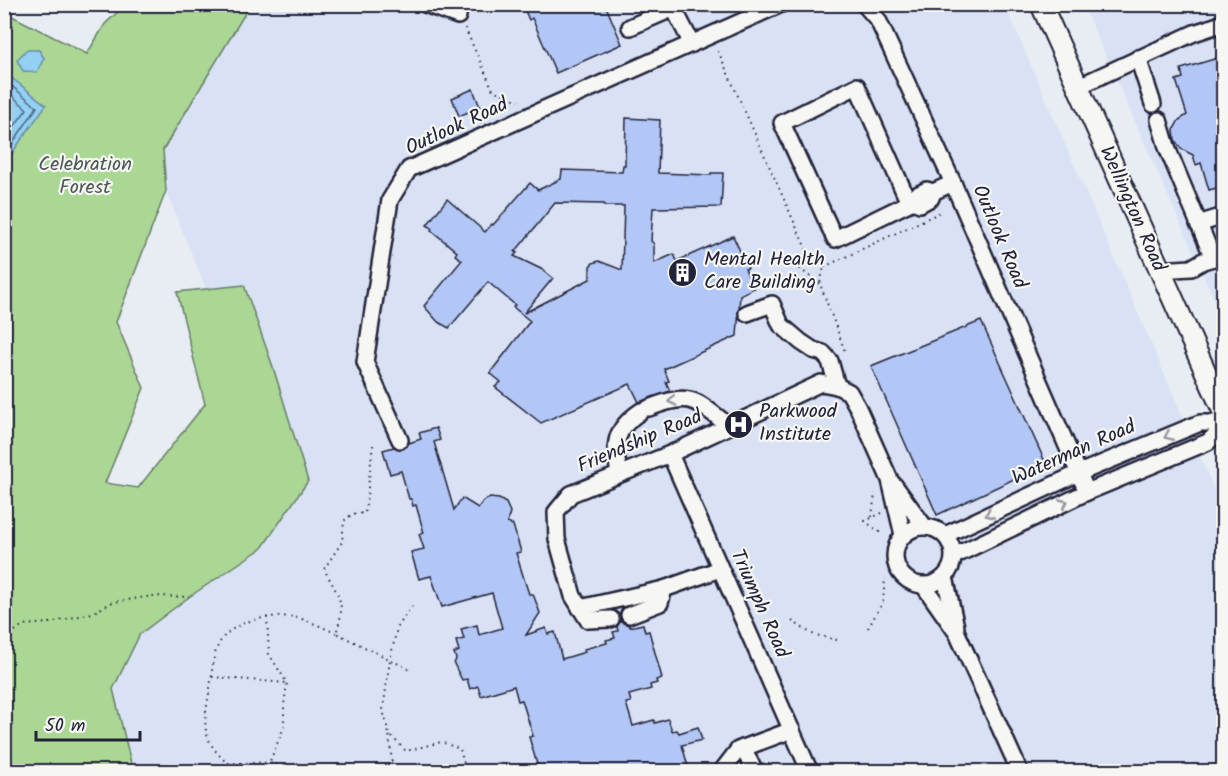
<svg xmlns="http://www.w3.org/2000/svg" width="1228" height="776" font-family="Kalam,sans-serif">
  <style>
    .built { fill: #d8e2f4 }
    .green { fill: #abd795; stroke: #667c68; stroke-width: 1.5 }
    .water { fill: #93d0f3; stroke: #668aa9; stroke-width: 1.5 }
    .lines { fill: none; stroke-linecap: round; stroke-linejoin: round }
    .shore { stroke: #4f6885; stroke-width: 1.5 }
    .building { fill: #b2c7f6; stroke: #22223b; stroke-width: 1.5; fill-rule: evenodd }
    .minor-casing { stroke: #22223b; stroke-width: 20 }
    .major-casing { stroke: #22223b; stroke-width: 24 }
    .path { stroke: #22223b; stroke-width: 2; stroke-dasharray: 1.5 4.5; stroke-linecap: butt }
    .minor { stroke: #f6f6f2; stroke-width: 15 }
    .major { stroke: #f6f6f2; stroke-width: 20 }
    .oneway { stroke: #9797a0 }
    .labels { text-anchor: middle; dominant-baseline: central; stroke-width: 4.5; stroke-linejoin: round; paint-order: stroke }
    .street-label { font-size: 20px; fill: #22223b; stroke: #f6f6f2 }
    .park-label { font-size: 20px; fill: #4b5856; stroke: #f6f6f2 }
    .poi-label { font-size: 20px; fill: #22223b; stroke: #f6f6f2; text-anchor: start }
  </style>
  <rect width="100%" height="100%" fill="#e8edf3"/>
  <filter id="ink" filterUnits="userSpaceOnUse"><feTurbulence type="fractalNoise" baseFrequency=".0167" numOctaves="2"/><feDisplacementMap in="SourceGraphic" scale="12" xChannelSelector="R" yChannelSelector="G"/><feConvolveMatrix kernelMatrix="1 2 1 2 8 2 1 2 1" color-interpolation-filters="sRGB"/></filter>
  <g filter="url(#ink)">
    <!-- built -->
    <g class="built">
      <path d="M250 5H1005L1223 510V771H133L113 689 140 634 189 597 308 481 273 367 245 285 206 289 166 191 163 150Z"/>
      <path d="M1083 5H1223V319L1207 283Z"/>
    </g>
    <!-- green -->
    <path class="green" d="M125 5H250L163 150 166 191 116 322 144 388 105 483 138 488 205 404 177 292 244 285 273 367 308 481 262 548 189 597 140 634 113 689 133 771H5L4 12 87 54 105 24Z"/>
    <!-- water -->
    <g class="water">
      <path d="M26 50H39L44 58 37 72 23 71 17 60Z"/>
      <path d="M13 79 46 105 12 153 5 154V82Z"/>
    </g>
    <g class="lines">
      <!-- shore -->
      <g class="shore">
        <path d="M4 87H13L37 107 10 147 4 148"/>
        <path d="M4 94 11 95 27 109 4 140"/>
      </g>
    </g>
    <!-- building -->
    <g class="building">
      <path d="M522 4H605L622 44 556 73 532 18 529 20Z"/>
      <path d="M1224 56V186L1209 190 1201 163 1196 165 1193 155 1181 149 1175 140 1174 129 1179 120 1187 115 1176 80 1183 78 1181 69Z"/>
      <path d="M473 89 480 107 459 116 452 98Z"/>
      <path d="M626 118 660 120 658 173 711 175V173H723L721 207 653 208 651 241 654 244V263L674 254 677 261 733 236 748 268 745 269 754 288 740 295 737 336 664 369 669 381 666 382 670 391 639 402 630 384 541 423 495 387 501 382 490 373 530 321 513 307 515 305 488 282 449 328 438 322 424 306 462 260 455 255 457 252 431 230 432 228 427 225 447 199 485 232 492 224 493 225 530 183 538 190 561 179 562 170 622 172 623 165H625ZM555 203 604 204V206H624L622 270 599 261 593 263 590 266V279L524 313 553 278 543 270 514 256 517 253 515 252Z"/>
      <path d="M981 321 1046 464 937 515 871 366Z"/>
      <path d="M436 428 440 440 434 442 454 510 462 498 478 508 483 501 490 498 499 499 506 503 510 512 507 523 513 525 521 552 516 553 525 582 529 594H533L536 602 540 613 526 635 546 628 548 634 555 632 562 659 585 652 584 649 607 643 606 640 615 638 613 632 618 631 617 627 621 620 623 623 629 625 630 627 643 624 645 632 649 631 662 678 656 680 657 683 650 685 651 689 629 695 631 702 626 703 633 726 654 720 655 723 668 719 672 731 677 730 679 733 698 727 702 740 682 745 689 770 683 771H539L529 737 533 736 522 700 518 701 514 686 481 696 478 686 470 689 467 679 462 680 454 664 456 659 454 653 459 651 456 641 464 639 461 629 477 625 479 635 502 628 492 593 442 607 431 576 419 579 411 552 424 549 419 534 424 533 416 505 413 506 411 499H409L401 471 390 474 383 450 394 447 403 449 409 443 421 439 419 433Z"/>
    </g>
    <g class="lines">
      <defs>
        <g id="minor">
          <path d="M425 4 458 16"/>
          <path d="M864 4 878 20 953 183 1087 492"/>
          <path d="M674 9 692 44"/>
          <path d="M630 27 683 4"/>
          <path d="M1138 58 1153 104"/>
          <path d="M1077 87 1194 33 1224 23"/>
          <path d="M1159 120 1168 150 1213 258"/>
          <path d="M933 192 931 198 920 204 912 201 917 195 927 190 933 192 953 183"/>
          <path d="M909 203 857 86 782 123 835 239 909 203 912 201"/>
          <path d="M1198 224 1224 216"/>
          <path d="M1159 270 1191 268 1203 261 1224 255"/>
          <path d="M747 313 772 304 781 325 801 342 813 350 823 353 830 361 837 386"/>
          <path d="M649 408C692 391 695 400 729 426"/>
          <path d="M400 440 365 362 390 200 409 169 781 4"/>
          <path d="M670 454 810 772"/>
          <path d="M619 474C614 444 613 430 641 411"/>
          <path d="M894 485 924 526"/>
          <circle cx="924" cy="556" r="29"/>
          <path d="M945 535 1079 473 1200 423H1224"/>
          <path d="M954 556 1087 492 1208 442 1224 427"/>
          <path d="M945 577 956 627"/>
          <path d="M924 586 957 633 1020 772"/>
          <path d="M580 608 664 589"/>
          <path d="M629 615 660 603 664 589 720 569"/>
          <path d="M611 619 588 620 573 596 557 539 556 512 571 494 670 454 821 383 837 386 849 392 858 408 890 480 903 535"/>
          <path d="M743 748 755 772"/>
          <path d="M721 772 738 750 792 730"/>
        </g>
        <path id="major" d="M1041 4 1224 413"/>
      </defs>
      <!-- minor casing -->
      <use href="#minor" class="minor-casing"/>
      <!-- major casing -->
      <use href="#major" class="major-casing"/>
      <!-- path -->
      <g class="path">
        <path d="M465 28 493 90 519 101"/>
        <path d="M718 51 811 260 824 267 820 284 846 354"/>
        <path d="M810 261 800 269 820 284"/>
        <path d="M824 267 943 211"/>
        <path d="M373 445 365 513 352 514 344 521 342 542 324 569C338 595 347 603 336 633L409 669"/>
        <path d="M882 513 865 521 883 535"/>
        <path d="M872 517 875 493"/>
        <path d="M412 606 397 628 390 660 383 710 389 734 406 751 441 742 460 749 464 764 474 771"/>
        <path d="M267 617 269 654 287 683 284 705V727L270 761"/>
        <path d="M792 621 812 634 841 641"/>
        <path d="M868 628 883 602 885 578"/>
        <path d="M4 636 12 633 23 625 49 623 92 613 113 602 153 596 189 597"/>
        <path d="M212 677 287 683"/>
        <path d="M300 772C269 758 258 764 227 763 199 737 204 723 210 688 212 676 212 659 217 648 227 621 268 614 293 617 307 619 323 628 336 633"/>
        <path d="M387 772 392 763 389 734"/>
      </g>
      <!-- minor -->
      <use href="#minor" class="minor"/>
      <!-- major -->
      <use href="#major" class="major"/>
    </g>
    <!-- one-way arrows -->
    <defs><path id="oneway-chevron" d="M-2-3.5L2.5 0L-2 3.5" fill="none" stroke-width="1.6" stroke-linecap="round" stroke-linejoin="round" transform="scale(1.5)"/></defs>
    <g class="oneway">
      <use href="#oneway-chevron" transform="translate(672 401) rotate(167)"/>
      <use href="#oneway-chevron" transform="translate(1168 436) rotate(157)"/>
      <use href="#oneway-chevron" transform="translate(1064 503) rotate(-25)"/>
      <use href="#oneway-chevron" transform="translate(989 514) rotate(155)"/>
    </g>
  </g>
  <!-- icons -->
  <defs>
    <symbol id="building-disc" viewBox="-11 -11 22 22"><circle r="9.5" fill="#22223b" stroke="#f6f6f2"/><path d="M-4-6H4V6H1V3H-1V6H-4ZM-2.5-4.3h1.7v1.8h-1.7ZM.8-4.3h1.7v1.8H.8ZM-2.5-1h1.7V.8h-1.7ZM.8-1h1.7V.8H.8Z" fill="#fff"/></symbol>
    <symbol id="hospital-disc" viewBox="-11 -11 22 22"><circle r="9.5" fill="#22223b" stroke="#f6f6f2"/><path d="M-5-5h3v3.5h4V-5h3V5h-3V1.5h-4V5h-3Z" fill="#fff"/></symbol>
  </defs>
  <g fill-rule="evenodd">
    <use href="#building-disc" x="666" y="256" width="33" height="33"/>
    <use href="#hospital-disc" x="722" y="408" width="33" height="33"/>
  </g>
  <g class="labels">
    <!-- street labels -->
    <g class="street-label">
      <text transform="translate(457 127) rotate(-25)">Outlook Road</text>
      <text transform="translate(1132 209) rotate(66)">Wellington Road</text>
      <text transform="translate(999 237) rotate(67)">Outlook Road</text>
      <text transform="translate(640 442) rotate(-23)">Friendship Road</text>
      <text transform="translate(1074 453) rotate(-24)">Waterman Road</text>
      <text transform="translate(759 604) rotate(66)">Triumph Road</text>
    </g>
    <!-- park labels -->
    <g class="park-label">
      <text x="85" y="165">Celebration<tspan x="85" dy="23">Forest</tspan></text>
    </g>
    <!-- poi labels -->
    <g class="poi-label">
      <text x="704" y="260">Mental Health<tspan x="704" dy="23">Care Building</tspan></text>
      <text x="759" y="412">Parkwood<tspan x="759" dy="23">Institute</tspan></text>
    </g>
  </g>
  <!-- margin -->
  <rect width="1228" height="776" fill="none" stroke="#f6f6f2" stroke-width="24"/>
  <rect x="12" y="12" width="1204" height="752" fill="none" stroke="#22223b" stroke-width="2" filter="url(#ink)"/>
  <!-- scale -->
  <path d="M36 731v9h104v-9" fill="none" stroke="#22223b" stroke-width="3"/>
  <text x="45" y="731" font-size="18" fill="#22223b" stroke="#f6f6f2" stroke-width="4.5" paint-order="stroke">50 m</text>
</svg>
